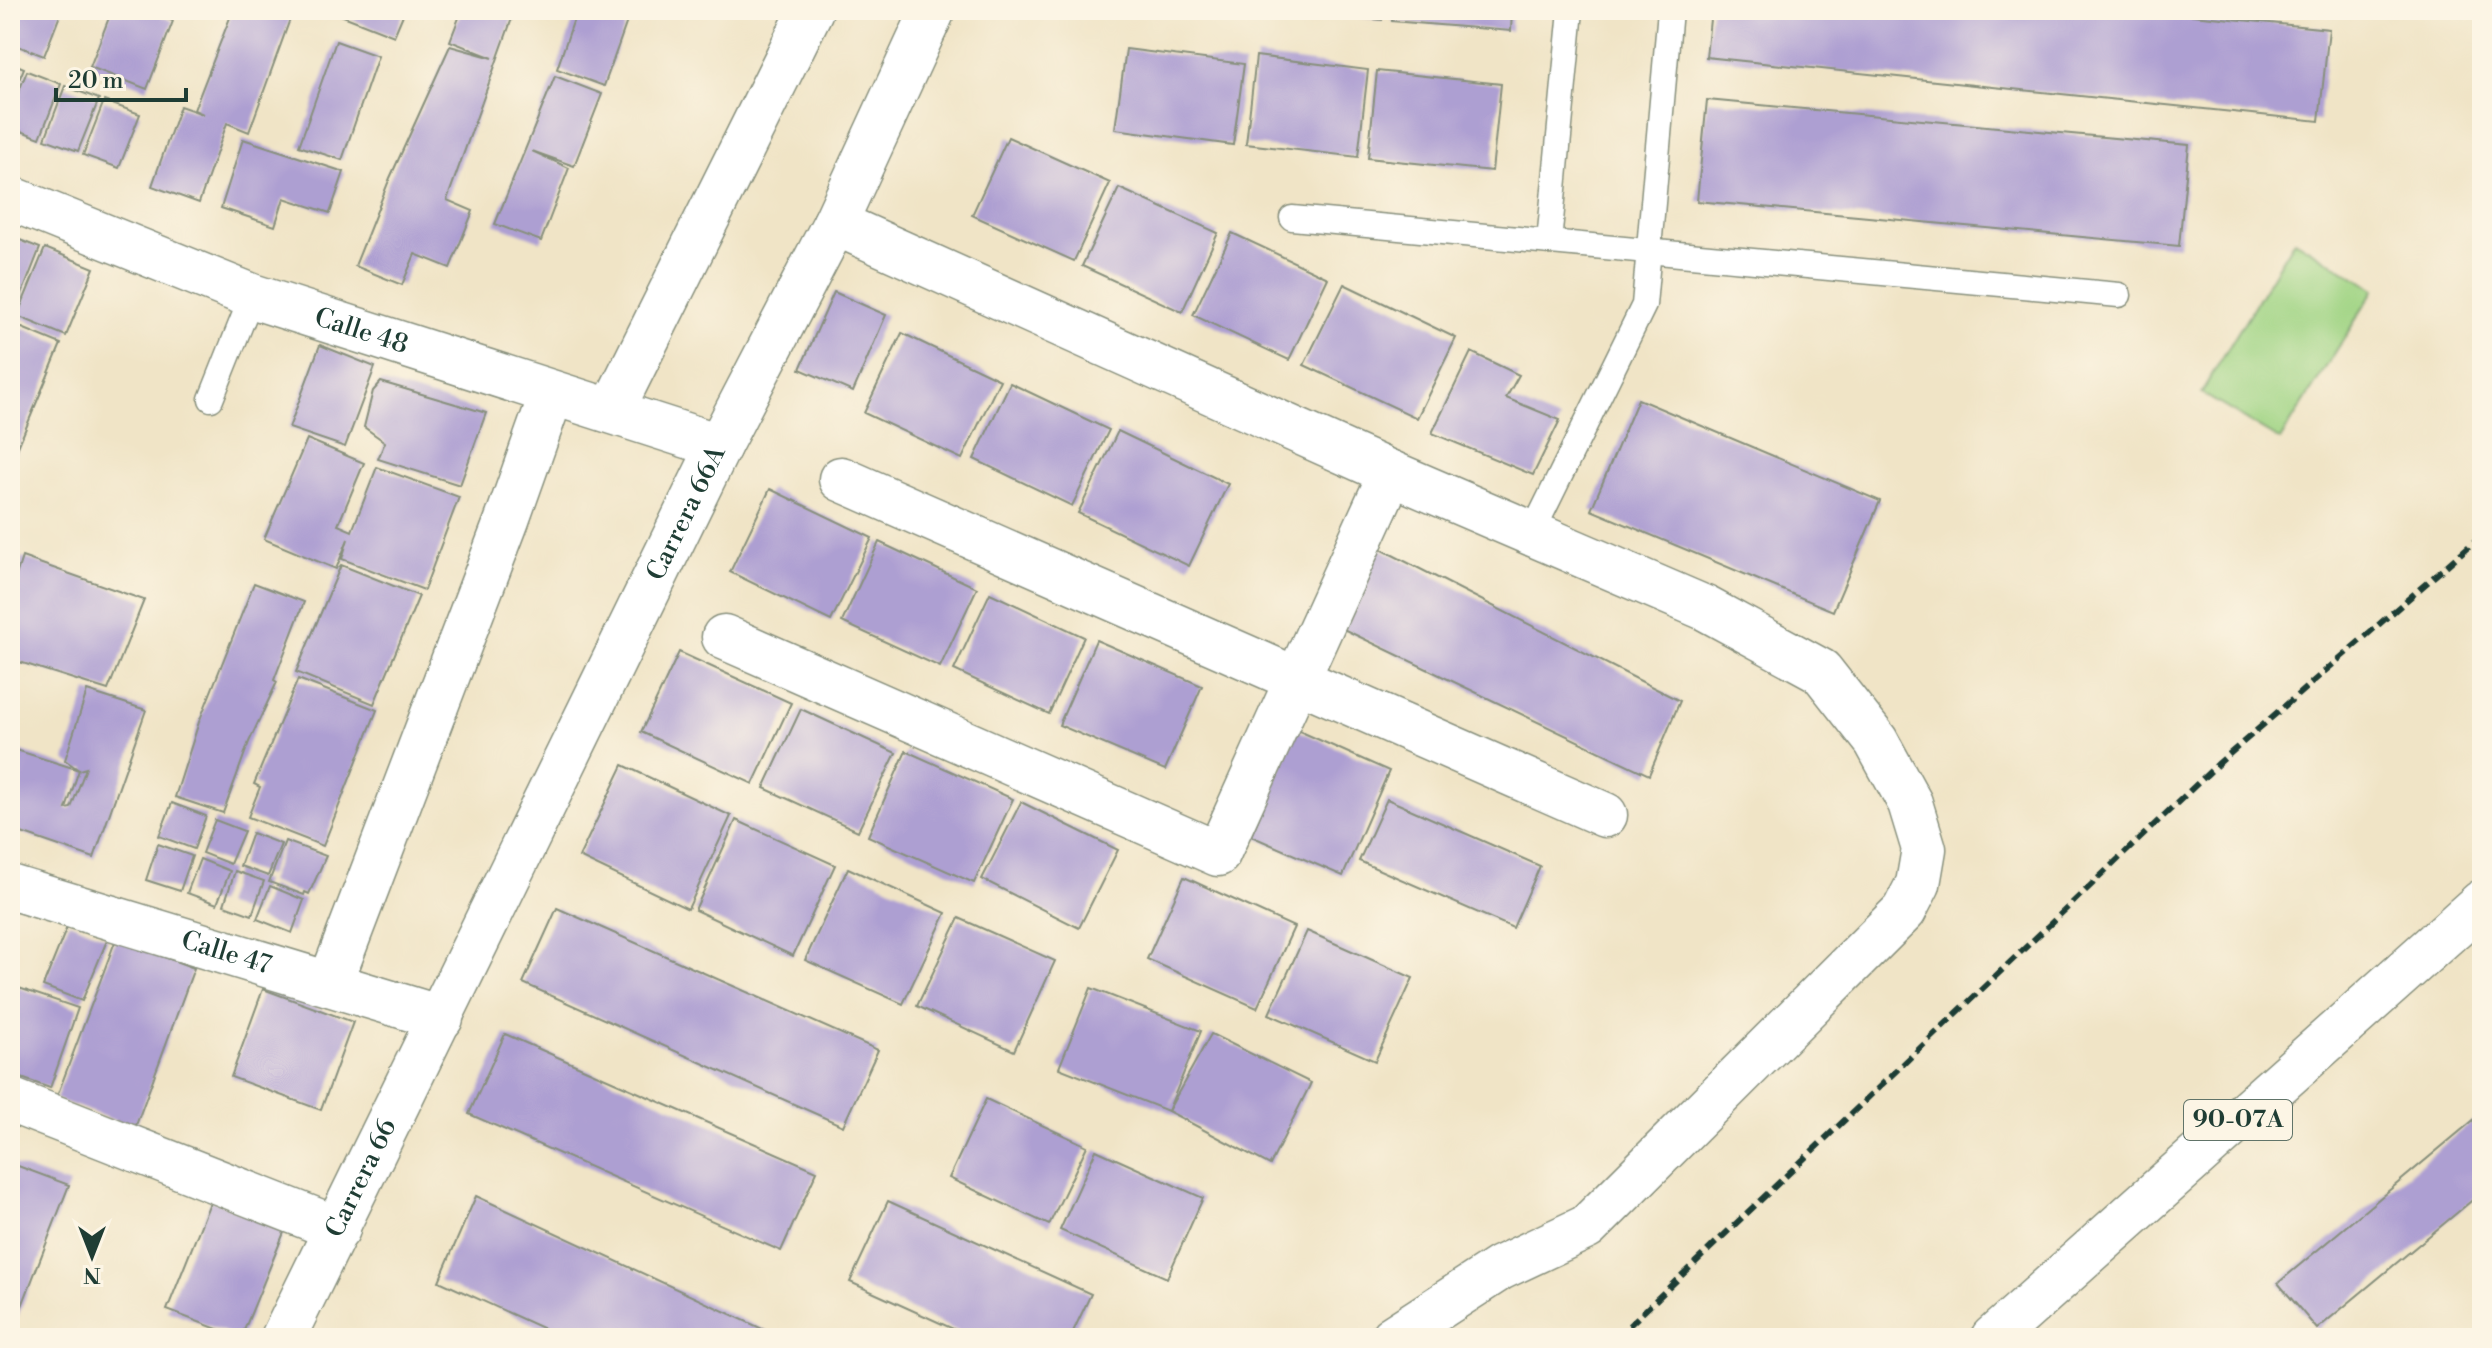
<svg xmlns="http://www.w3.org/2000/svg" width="2492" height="1348" font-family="'Libre Bodoni',serif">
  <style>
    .green { fill: #a0d484; stroke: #60885c; stroke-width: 2 }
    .building { fill: #ad9fd2; fill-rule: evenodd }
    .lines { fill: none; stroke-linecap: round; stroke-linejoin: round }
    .lane-casing { stroke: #88907d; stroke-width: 27 }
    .street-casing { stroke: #88907d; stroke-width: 47 }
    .secondary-casing { stroke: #88907d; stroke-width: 47 }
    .primary-casing { stroke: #88907d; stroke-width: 47 }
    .lane { stroke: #fff; stroke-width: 24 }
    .street { stroke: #fff; stroke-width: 44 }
    .secondary { stroke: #fff; stroke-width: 44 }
    .primary { stroke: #fff; stroke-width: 44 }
    .rail { stroke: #1f3d34; stroke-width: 6; stroke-dasharray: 12 6; stroke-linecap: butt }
    .labels { text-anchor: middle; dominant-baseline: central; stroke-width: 8; stroke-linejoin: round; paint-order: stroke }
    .shield { fill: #fcf5e5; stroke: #617469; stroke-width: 2 }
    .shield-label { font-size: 24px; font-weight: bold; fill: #1f3d34 }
    .street-label { font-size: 26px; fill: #1f3d34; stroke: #fcf5e5 }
  </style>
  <rect width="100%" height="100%" fill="#fcf5e5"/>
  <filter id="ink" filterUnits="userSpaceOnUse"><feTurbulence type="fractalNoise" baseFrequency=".0125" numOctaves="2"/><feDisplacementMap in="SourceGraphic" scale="16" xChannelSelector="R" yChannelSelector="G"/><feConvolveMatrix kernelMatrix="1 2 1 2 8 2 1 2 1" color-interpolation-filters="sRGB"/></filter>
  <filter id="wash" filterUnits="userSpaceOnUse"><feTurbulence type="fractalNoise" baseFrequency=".006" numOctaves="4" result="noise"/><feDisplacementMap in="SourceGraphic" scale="32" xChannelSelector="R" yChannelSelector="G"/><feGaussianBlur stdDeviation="1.8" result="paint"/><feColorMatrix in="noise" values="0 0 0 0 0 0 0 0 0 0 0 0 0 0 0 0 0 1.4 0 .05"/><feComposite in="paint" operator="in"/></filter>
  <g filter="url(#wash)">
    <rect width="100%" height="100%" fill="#f0e4c6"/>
    <!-- green -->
    <path class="green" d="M2294 240 2375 289 2280 440 2201 393Z"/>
    <g id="blocks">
      <!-- building -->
      <g class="building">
        <path d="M10 10H62L44 56 10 43Z"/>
        <path d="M112 10H146L173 21 147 89 90 67Z"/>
        <path d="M233 10H267L290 19 249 132 227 123 199 203 152 186 180 106 203 114 194 110Z"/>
        <path d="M328 10H405L394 36Z"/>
        <path d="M462 10H515L447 200 473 211 450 268 415 254 402 285 355 266 390 178 450 46 493 58 450 41Z"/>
        <path d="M577 10H596L627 21 604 86 557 69Z"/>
        <path d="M1309 10H1383L1382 20 1309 12Z"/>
        <path d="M1393 10H1512L1511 31 1392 21Z"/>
        <path d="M1711 10H2144L2329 29 2319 121 1706 57Z"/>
        <path d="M336 41 378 56 342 160 299 146Z"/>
        <path d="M1126 49 1244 64 1233 145 1115 129Z"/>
        <path d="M1256 56 1368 70 1358 157 1246 144Z"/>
        <path d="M10 62 24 68 10 102Z"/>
        <path d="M27 71 61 84 40 138 10 127V114Z"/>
        <path d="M1377 71 1501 84 1492 171 1368 158Z"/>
        <path d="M555 76 602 94 574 166 532 151 569 168 541 241 495 224Z"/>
        <path d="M65 86 99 99 78 151 45 139Z"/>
        <path d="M1707 100 2189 145 2179 246 1697 201Z"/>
        <path d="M104 101 140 114 119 168 83 155Z"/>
        <path d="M1008 137 1110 183 1074 261 972 215Z"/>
        <path d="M243 139 344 172 330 213 284 198 275 226 221 208Z"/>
        <path d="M1119 188 1218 233 1182 312 1082 266Z"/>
        <path d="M1232 233 1328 278 1289 360 1193 315Z"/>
        <path d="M10 236 40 248 16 309 10 307Z"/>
        <path d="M45 248 94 268 66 336 17 316Z"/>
        <path d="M1344 284 1456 338 1417 418 1304 365Z"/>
        <path d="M834 292 886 315 853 392 800 369Z"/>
        <path d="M10 323 61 344 10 466Z"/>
        <path d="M902 333 1000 380 962 459 864 413Z"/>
        <path d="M320 345 375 367 345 447 289 428Z"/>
        <path d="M1471 352 1519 375 1506 398 1560 420 1533 475 1432 433Z"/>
        <path d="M381 382 486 413 460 485 378 459 385 442 364 427 373 391Z"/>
        <path d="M1010 383 1109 430 1072 506 974 459Z"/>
        <path d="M1638 399 1880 501 1833 611 1591 510Z"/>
        <path d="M1118 431 1228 484 1189 566 1078 513Z"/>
        <path d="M307 439 364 463 338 525 352 531 377 467 459 497 424 590 342 559 348 539 336 569 264 539Z"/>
        <path d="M770 489 872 538 831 621 730 572Z"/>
        <path d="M879 542 977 588 940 667 842 622Z"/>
        <path d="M1377 547 1680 701 1649 775 1339 627Z"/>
        <path d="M22 557 144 600 108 690 10 659V594Z"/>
        <path d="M341 565 419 596 374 704 296 672Z"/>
        <path d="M254 583 304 602 274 680 277 682 249 742 223 813 175 797 199 722Z"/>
        <path d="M990 593 1084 637 1049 714 954 670Z"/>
        <path d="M1096 640 1202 686 1165 770 1059 725Z"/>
        <path d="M679 652 791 703 753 784 641 732Z"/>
        <path d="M298 679 377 710 323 846 248 817 260 787 254 784Z"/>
        <path d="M87 691 146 710 94 858 10 829V748L79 770 65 760ZM86 768 71 808 66 809 79 770Z"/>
        <path d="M801 709 896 753 858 831 764 788Z"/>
        <path d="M1297 730 1389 771 1343 876 1251 836Z"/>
        <path d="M906 751 1013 799 974 883 868 836Z"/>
        <path d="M623 765 731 816 688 909 579 857Z"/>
        <path d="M1387 799 1540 866 1513 928 1359 861Z"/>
        <path d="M1021 802 1118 850 1079 928 982 879Z"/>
        <path d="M172 803 206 816 194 849 159 836Z"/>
        <path d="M215 820 244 831 230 864 202 853Z"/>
        <path d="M736 820 835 865 793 956 695 910Z"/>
        <path d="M252 833 281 844 268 876 240 866Z"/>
        <path d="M285 841 326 856 309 894 305 892 304 895 269 882Z"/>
        <path d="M158 844 192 856 180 891 146 880Z"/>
        <path d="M200 859 230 871 217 904 187 893Z"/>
        <path d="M848 868 946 913 903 1004 805 960Z"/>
        <path d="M235 871 264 881 252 915 224 905Z"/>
        <path d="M1184 877 1294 927 1257 1008 1147 959Z"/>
        <path d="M270 886 304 900 292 933 257 919Z"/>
        <path d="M557 908 878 1050 843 1126 523 983Z"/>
        <path d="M959 918 1055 961 1014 1051 917 1006Z"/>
        <path d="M69 922 108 938 82 1001 43 986Z"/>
        <path d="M1307 931 1413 978 1375 1061 1269 1014Z"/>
        <path d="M116 939 194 968 135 1128 56 1099Z"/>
        <path d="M10 985 78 1008 50 1088 10 1074Z"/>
        <path d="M1091 988 1201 1031 1168 1111 1059 1068Z"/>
        <path d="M263 989 353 1022 321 1110 231 1077Z"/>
        <path d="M505 1034 817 1171 781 1251 469 1114Z"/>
        <path d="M1211 1034 1311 1083 1270 1165 1168 1111Z"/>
        <path d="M986 1099 1087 1146 1049 1225 949 1178Z"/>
        <path d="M2482 1113V1192L2317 1329 2278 1283Z"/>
        <path d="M1096 1150 1203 1198 1167 1278 1060 1230Z"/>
        <path d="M10 1163 69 1185 13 1329 10 1328Z"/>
        <path d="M476 1196 782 1338H564L439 1281Z"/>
        <path d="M211 1200 285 1230 241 1338 167 1310Z"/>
        <path d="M888 1201 1091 1294 1070 1338H973L850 1282Z"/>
      </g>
    </g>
  </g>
  <g filter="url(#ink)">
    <use href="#blocks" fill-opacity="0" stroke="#88907d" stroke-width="2"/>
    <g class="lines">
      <defs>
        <g id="lane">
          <path d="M1292 218 2119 295"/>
          <path d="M1549 242 1571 10"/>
          <path d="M211 399 252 296"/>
          <path d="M1532 533 1644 305 1670 10"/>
        </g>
        <g id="street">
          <path id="s1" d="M10 198 252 296 719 446"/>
          <path d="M835 223 1391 473 1705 608 1821 671 1876 741 1910 803 1924 849 1918 884 1904 911 1587 1227 1500 1268 1392 1338"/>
          <path d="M612 410 811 10"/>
          <path d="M841 479 1605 815"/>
          <path d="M724 637 1218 854 1391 473"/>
          <path id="s2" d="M10 887 441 1018"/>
          <path d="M330 984 507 520 552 393"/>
          <path d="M10 1100 338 1229"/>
        </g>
        <g id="secondary">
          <path id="s3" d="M283 1338 719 446 835 223 933 10"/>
        </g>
        <path id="primary" d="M1993 1338 2482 902"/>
      </defs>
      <!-- lane casing -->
      <use href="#lane" class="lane-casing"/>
      <!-- street casing -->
      <use href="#street" class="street-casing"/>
      <!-- secondary casing -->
      <use href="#secondary" class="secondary-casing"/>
      <!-- primary casing -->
      <use href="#primary" class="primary-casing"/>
      <!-- lane -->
      <use href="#lane" class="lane"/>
      <!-- street -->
      <use href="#street" class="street"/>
      <!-- secondary -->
      <use href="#secondary" class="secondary"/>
      <!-- primary -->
      <use href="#primary" class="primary"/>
      <!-- rail -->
      <path class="rail" d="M1616 1338 2219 763 2482 535"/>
    </g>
  </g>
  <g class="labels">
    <!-- shield labels -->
    <rect class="shield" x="2184" y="1100" width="108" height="40" rx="6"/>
    <g class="shield-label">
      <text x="2238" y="1120">90-07A</text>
    </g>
    <!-- street labels -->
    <g class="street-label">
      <text stroke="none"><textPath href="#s1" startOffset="376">Calle 48</textPath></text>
      <text stroke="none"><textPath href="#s3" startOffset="918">Carrera 66A</textPath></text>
      <text stroke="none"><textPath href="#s2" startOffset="226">Calle 47</textPath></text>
      <text stroke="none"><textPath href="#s3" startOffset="178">Carrera 66</textPath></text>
    </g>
  </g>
  <!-- margin -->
  <rect width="2492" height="1348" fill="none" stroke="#fcf5e5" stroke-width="40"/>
  <!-- north arrow -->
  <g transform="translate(92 1256) rotate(180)" stroke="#fcf5e5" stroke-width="6" paint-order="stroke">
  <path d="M0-6L14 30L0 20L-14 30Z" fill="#1f3d34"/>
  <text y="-12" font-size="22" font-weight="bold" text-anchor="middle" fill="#1f3d34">N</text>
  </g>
  <!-- scale -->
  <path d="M56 88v12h130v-12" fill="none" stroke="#1f3d34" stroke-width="4"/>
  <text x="68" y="88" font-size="24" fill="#1f3d34" stroke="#fcf5e5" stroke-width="6" paint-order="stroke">20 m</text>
</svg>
